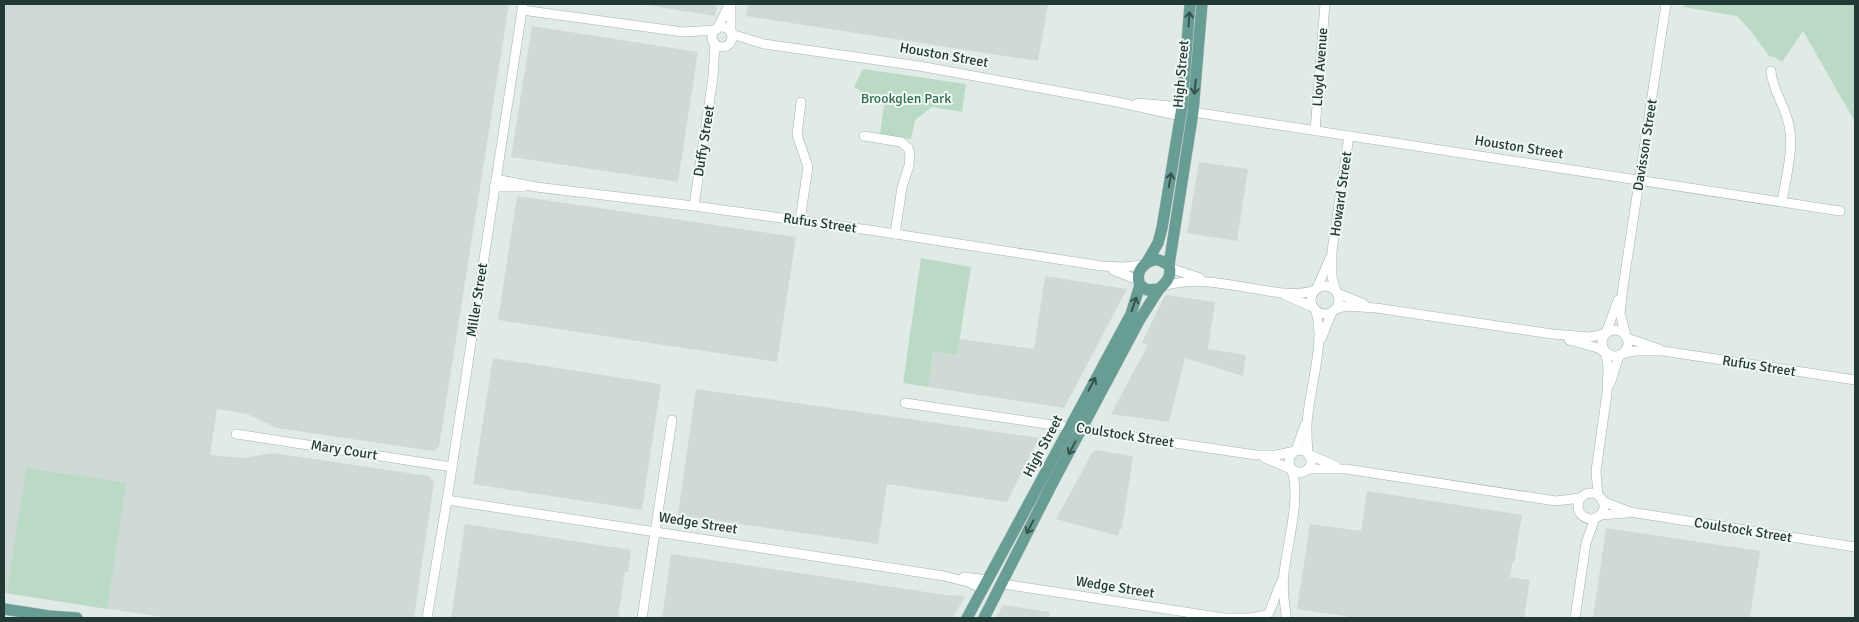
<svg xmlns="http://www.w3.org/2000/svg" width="1859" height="622" font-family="Signika,sans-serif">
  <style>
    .built { fill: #cfdad6 }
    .green { fill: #badac6 }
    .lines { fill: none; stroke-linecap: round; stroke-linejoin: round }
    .minor-casing { stroke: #a3b2ae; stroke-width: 10 }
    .major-casing { stroke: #bdc4c2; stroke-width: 12 }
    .minor { stroke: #fff; stroke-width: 9 }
    .major { stroke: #689d94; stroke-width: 11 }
    .oneway { stroke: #34534d }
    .labels { text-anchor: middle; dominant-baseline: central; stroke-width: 4; stroke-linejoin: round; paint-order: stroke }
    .street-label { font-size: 14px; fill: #223a35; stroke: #f1f7f4 }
    .park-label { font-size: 14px; fill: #2f6e4d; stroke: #f1f7f4 }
  </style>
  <rect width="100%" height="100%" fill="#e0eae7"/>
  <!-- built -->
  <g class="built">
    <path d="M4 4H509L439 447 433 451 277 428 247 414 217 409 210 455 242 458 273 453 429 476 434 482 414 618H169L4 593Z"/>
    <path d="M646 4H717L715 16 646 5Z"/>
    <path d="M748 4H1048L1038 61 746 16Z"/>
    <path d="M532 26 698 52 678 182 511 157Z"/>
    <path d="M1199 162 1248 169 1237 241 1187 233Z"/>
    <path d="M517 196 796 237 777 362 498 320Z"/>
    <path d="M1045 276 1127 289 1064 408 928 387 933 352 957 355 959 339 1034 349Z"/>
    <path d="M1167 295 1215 302 1208 349 1246 355 1243 376 1185 358 1169 422 1111 414 1148 345 1142 343 1164 297Z"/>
    <path d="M493 358 661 384 642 510 473 484Z"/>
    <path d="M696 389 896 417 1039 438 1007 502 887 484 878 544 678 515Z"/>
    <path d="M1095 450 1133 456 1122 529H1120L1118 536 1056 519 1092 453Z"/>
    <path d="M1367 491 1522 515 1514 563H1512L1510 577 1530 580 1524 618H1358L1297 609 1310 524 1361 531Z"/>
    <path d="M465 524 631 550 628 572H625L618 618H451Z"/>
    <path d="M1606 528 1760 551 1750 618H1593Z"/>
    <path d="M671 554 946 595 965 596 953 618H662Z"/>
    <path d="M1003 605 1050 612 1049 618H996Z"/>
  </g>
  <!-- green -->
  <g class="green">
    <path d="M1685 4H1855V122L1803 31 1782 62 1774 57 1769 56 1750 30 1737 16 1684 7Z"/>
    <path d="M863 69 966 84 962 112 932 107 915 120 911 139 880 134 884 105 854 87Z"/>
    <path d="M921 258 971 267 957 355 933 352 928 387 903 383Z"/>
    <path d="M26 468 126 483 107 609 7 593Z"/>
  </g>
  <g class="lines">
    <defs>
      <g id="minor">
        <path d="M522 10 683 32 716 30"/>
        <circle cx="722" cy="37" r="10"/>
        <path d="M717 29 729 5"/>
        <path d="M731 32V4"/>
        <path d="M731 34 764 44 919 66 1117 102 1181 116"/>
        <path d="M1771 71C1772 88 1782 101 1787 118 1796 144 1786 175 1782 202"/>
        <path d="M1138 103 1182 107"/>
        <path d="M1193 112 1840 211"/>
        <path d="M1315 131 1325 4"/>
        <path d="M864 136 901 142 908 148 910 153 909 166 902 187 895 234"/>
        <path d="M496 179 536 187 694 206 876 231 1102 266 1123 267 1143 265"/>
        <path d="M494 187H523"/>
        <path d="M694 206 713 77 715 44"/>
        <path d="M800 220 808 167 797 135 801 102"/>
        <path d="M1170 268 1200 278"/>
        <path d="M1113 270 1138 280"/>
        <path d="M1163 286C1196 276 1229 285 1262 290 1279 293 1299 296 1315 290"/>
        <circle cx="1325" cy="300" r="14"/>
        <path d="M1317 288 1330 258"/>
        <path d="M1336 291 1332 277V251L1349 136"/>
        <path d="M1337 293 1364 304"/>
        <path d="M1285 295 1313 307"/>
        <path d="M1334 310 1345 306 1376 308 1552 334 1590 337 1605 334"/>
        <circle cx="1615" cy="343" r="13"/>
        <path d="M1606 333 1618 300"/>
        <path d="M1626 336 1620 313 1623 287 1666 4"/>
        <path d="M1627 338 1659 349"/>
        <path d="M1321 339 1332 312"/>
        <path d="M1569 340 1598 348 1604 352"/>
        <path d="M1623 354 1634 351H1663L1855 380"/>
        <path d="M1610 384 1619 356"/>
        <path d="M905 403 1256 455H1277L1295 451"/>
        <path d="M236 434 452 467"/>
        <path d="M1296 450 1305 425"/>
        <path d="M1308 453C1307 440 1306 426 1308 414 1311 384 1326 338 1315 309"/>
        <path d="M1310 455 1336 466"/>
        <path d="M1265 458 1300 473C1313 470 1315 458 1304 450L1295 451 1289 457 1290 468"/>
        <path d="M1308 469H1346L1556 501 1580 498"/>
        <circle cx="1591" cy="506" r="13"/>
        <path d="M1598 495 1596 471 1607 393 1608 367 1606 354"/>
        <path d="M447 500 944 576 968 582 983 589"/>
        <path d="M1602 501 1630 512 1855 547"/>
        <path d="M1600 515 1627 513"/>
        <path d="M964 577 987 580"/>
        <path d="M1003 584 1224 618"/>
        <path d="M1269 613 1281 582"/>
        <path d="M1286 615C1284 601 1282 587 1284 573 1287 545 1302 494 1291 469"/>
        <path d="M427 618 447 500 523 4"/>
        <path d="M642 618 672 420"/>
        <path d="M1224 618H1250L1266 615"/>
        <path d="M1575 618 1586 543 1595 518"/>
      </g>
      <g id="major">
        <path d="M1153 260H1159L1169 265C1172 276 1167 282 1159 289L1147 290 1140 285C1135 273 1142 264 1153 260Z"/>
        <path d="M1147 262 1158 243 1162 228 1182 107 1190 4"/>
        <path d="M1169 265 1193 112 1202 4"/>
        <path d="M4 609 49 616 77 618"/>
        <path d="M967 618 1131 314 1140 285"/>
        <path d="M984 618 1052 484 1140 319 1159 289"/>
      </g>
    </defs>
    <!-- minor casing -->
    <use href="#minor" class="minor-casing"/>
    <!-- major casing -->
    <use href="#major" class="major-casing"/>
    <!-- minor -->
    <use href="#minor" class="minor"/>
    <!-- major -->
    <use href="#major" class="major"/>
  </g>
  <!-- one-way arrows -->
  <defs><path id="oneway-shaft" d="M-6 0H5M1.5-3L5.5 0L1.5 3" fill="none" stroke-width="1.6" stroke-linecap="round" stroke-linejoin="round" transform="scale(1.25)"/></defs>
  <g class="oneway">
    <use href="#oneway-shaft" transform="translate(1189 19) rotate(-86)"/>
    <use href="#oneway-shaft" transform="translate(1195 87) rotate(96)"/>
    <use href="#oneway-shaft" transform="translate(1170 180) rotate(-80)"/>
    <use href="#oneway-shaft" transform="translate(1134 304) rotate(-71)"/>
    <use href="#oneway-shaft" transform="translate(1092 384) rotate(-62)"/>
    <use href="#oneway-shaft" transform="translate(1072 448) rotate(118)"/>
    <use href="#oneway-shaft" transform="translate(1030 527) rotate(117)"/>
  </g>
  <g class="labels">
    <!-- street labels -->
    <g class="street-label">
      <text transform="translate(944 55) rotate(10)">Houston Street</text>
      <text transform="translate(1320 67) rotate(-86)">Lloyd Avenue</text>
      <text transform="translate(1181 74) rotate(-85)">High Street</text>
      <text transform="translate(704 141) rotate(-81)">Duffy Street</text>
      <text transform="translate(1645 145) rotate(-81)">Davisson Street</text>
      <text transform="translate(1519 147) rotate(9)">Houston Street</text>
      <text transform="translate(1341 194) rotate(-82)">Howard Street</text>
      <text transform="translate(820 223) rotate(8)">Rufus Street</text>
      <text transform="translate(477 300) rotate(-81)">Miller Street</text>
      <text transform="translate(1759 366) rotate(9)">Rufus Street</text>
      <text transform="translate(1125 435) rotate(9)">Coulstock Street</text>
      <text transform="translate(1043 446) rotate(-62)">High Street</text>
      <text transform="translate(344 450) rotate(9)">Mary Court</text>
      <text transform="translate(698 523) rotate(9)">Wedge Street</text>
      <text transform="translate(1743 530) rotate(9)">Coulstock Street</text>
      <text transform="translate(1115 587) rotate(9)">Wedge Street</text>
    </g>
    <!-- park labels -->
    <g class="park-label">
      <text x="906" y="98">Brookglen Park</text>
    </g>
  </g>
  <!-- border -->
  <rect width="1859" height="622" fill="none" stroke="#223a35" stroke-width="10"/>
</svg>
